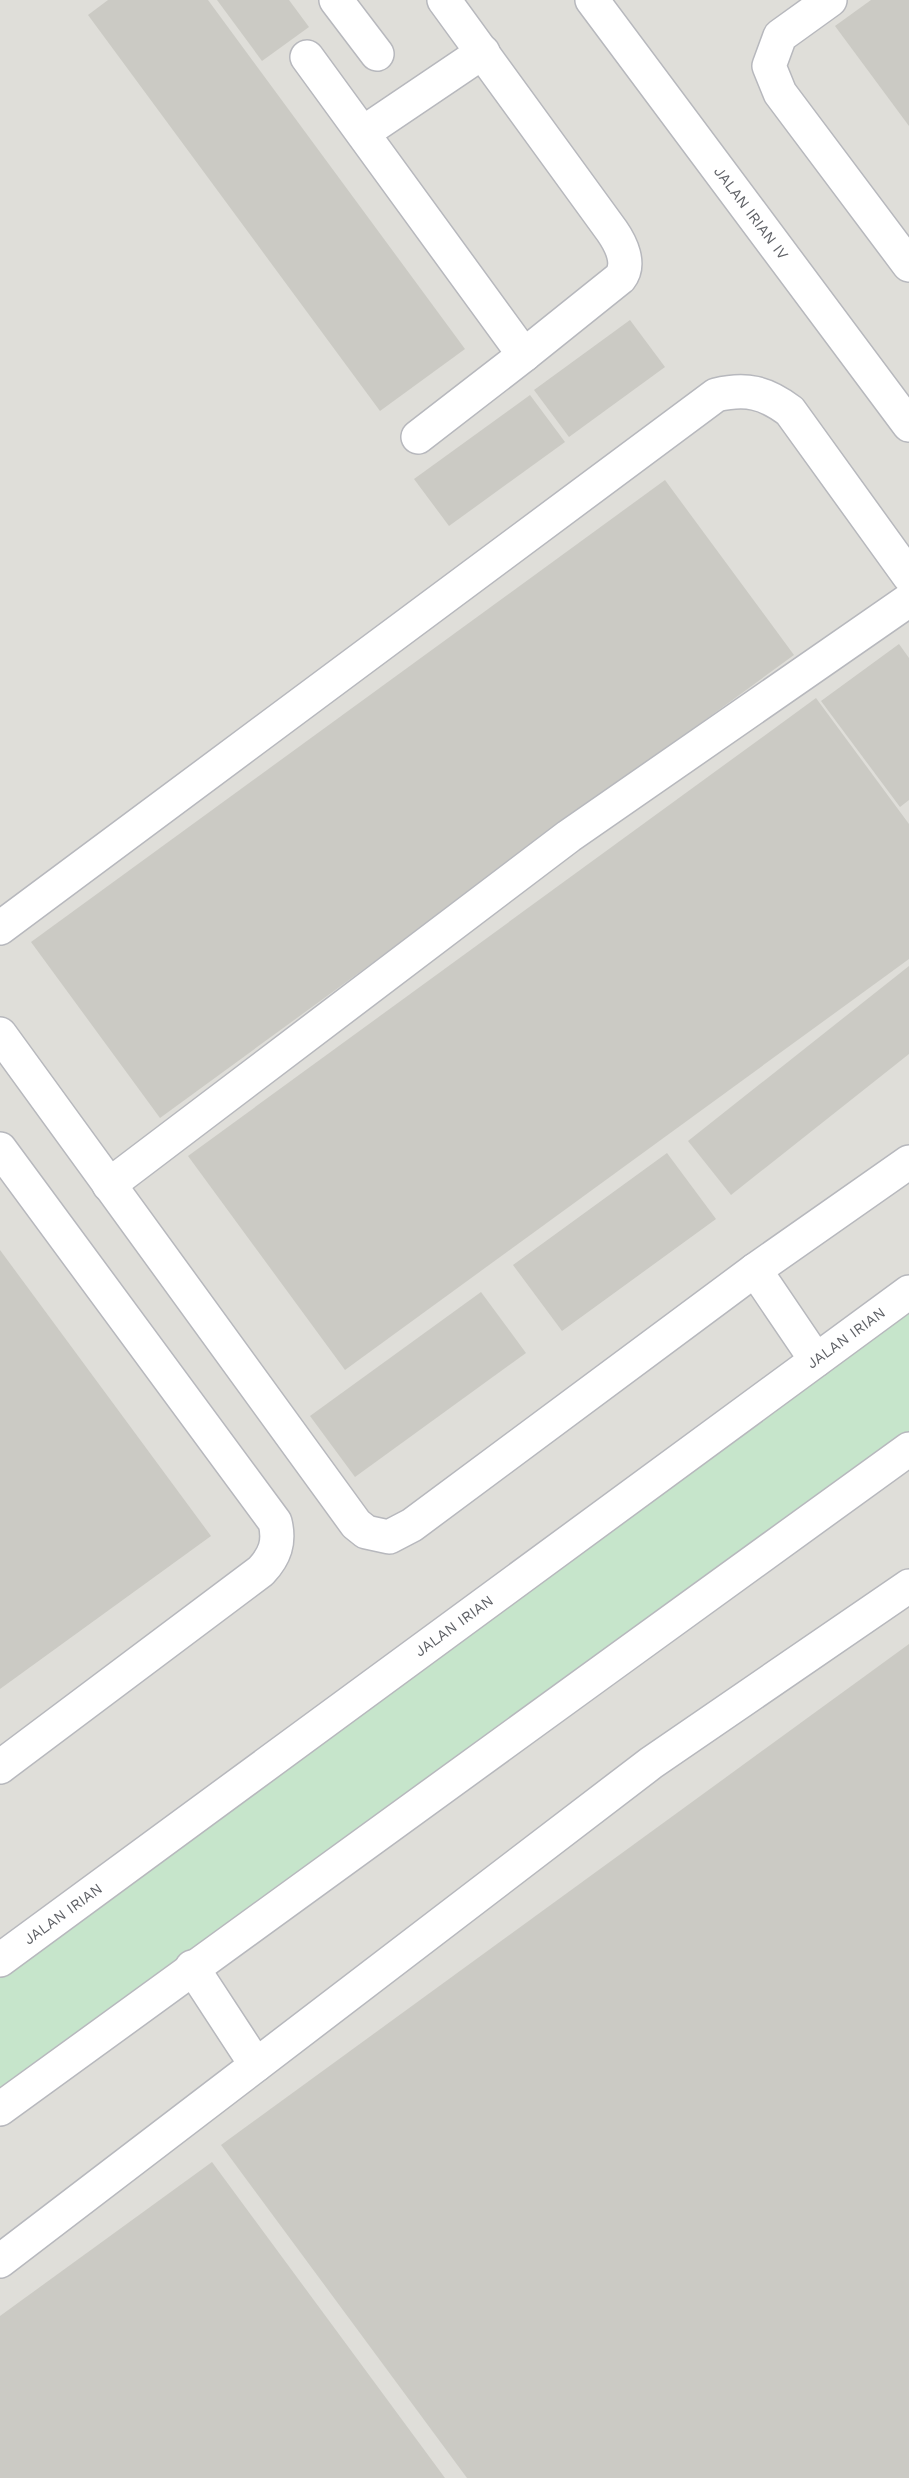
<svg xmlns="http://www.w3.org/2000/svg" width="909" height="2478" font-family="'Work Sans',sans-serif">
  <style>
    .industrial { fill: #dfded9 }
    .green { fill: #c6e5cb }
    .building { fill: #cbcac4 }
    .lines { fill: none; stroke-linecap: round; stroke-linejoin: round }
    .minor-casing { stroke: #b7b8bd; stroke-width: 36 }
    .minor { stroke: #fff; stroke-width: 33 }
    .labels { text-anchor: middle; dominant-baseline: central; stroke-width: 5; stroke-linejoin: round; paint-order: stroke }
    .street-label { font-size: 15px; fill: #5f6166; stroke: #fff }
  </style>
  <rect width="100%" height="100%" fill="#f0efe8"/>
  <!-- industrial -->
  <rect class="industrial" x="0" y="0" width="909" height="2478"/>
  <!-- green -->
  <path class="green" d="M909 1292V1441L0 2109V1960Z"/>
  <!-- building -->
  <g class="building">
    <path d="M108 0H208L465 349 380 411 88 15Z"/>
    <path d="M217 0H289L309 27 262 61Z"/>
    <path d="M871 0H909V126L835 26Z"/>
    <path d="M630 320 665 367 569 437 534 390Z"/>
    <path d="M530 395 565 442 449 526 414 479Z"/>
    <path d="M665 480 794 655 160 1118 31 942Z"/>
    <path d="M899 644 909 658V800L900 807 821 701Z"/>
    <path d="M816 698 909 824V959L345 1370 188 1156Z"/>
    <path d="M909 966V1054L731 1195 688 1141Z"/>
    <path d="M667 1153 716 1219 562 1331 513 1265Z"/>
    <path d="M0 1250 211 1536 0 1689Z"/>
    <path d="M481 1292 526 1353 355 1477 310 1416Z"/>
    <path d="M909 1644V2478H467L221 2145Z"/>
    <path d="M212 2162 445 2478H0V2316Z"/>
  </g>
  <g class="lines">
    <defs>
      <g id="minor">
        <path d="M336 0 377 54"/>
        <path d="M592 0 909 425"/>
        <path d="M830 0 780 36 769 66 780 93 909 265"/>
        <path d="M307 57 524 355 620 278C631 264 621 244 612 231L444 0"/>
        <path d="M363 133 483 52"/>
        <path d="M418 437 524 355"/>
        <path d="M0 928 716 395C746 388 765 392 790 411L909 576"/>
        <path d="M0 1034 356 1524 366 1532 389 1537 412 1525 755 1270 816 1360"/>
        <path d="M0 1149 275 1522C280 1542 275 1556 261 1571L0 1767"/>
        <path d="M109 1185 569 836 909 600"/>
        <path d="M755 1270 909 1162"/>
        <path d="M0 1960 909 1292"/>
        <path d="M192 1967 256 2065"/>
        <path d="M0 2109C302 1888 606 1669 909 1449"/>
        <path d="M0 2261 651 1763 909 1586"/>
      </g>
    </defs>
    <!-- minor casing -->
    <use href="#minor" class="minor-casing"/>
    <!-- minor -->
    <use href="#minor" class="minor"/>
  </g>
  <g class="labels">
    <!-- street labels -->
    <g class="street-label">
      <text transform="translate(751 213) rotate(53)">JALAN IRIAN IV</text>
      <text transform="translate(846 1338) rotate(-36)">JALAN IRIAN</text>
      <text transform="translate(454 1626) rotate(-36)">JALAN IRIAN</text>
      <text transform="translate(63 1914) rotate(-36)">JALAN IRIAN</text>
    </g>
  </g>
</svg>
